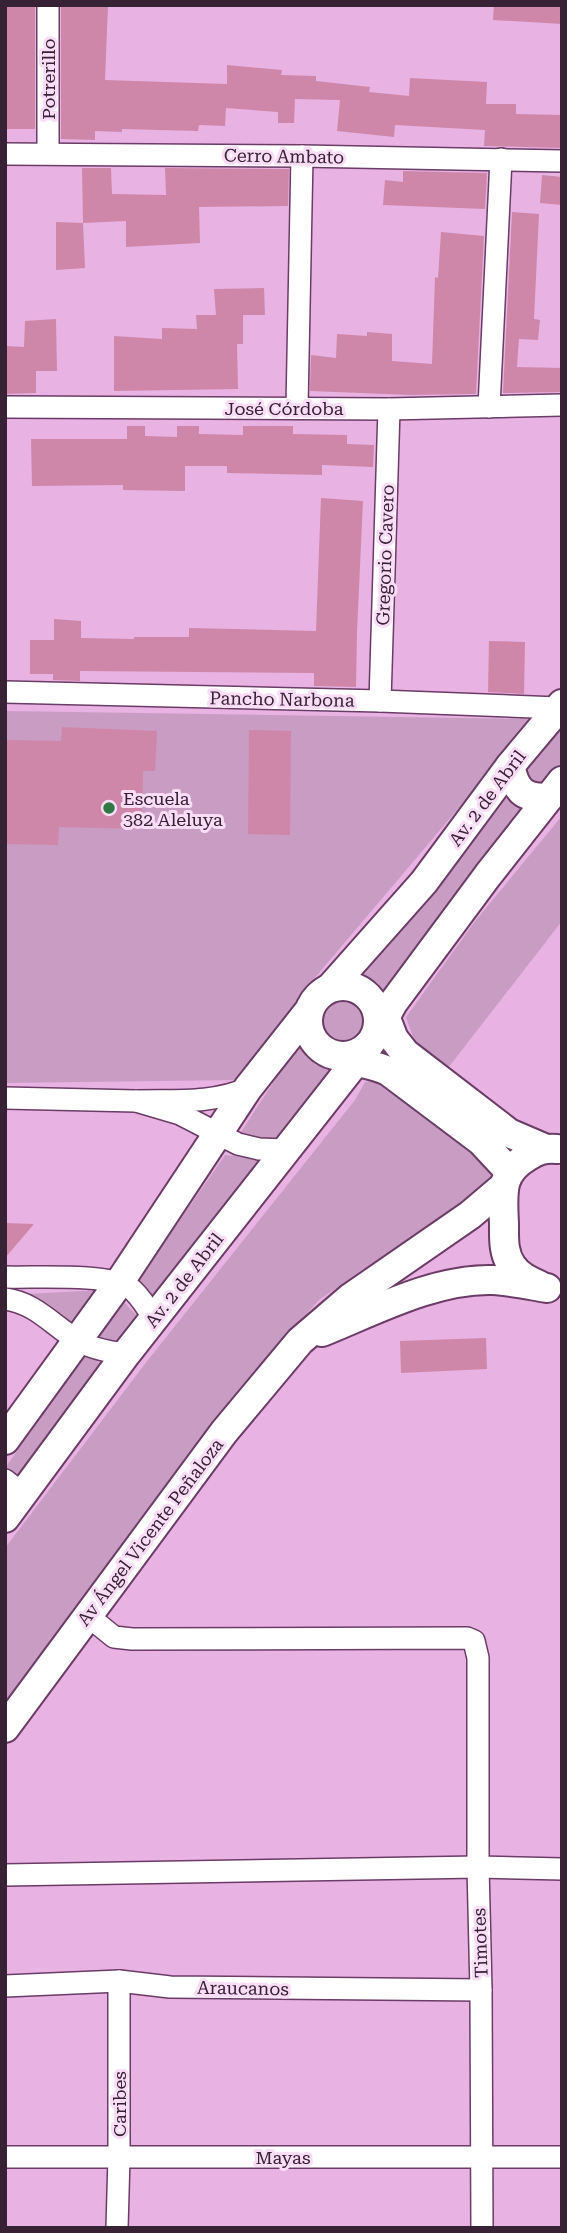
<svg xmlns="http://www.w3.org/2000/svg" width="567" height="2233" font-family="'Roboto Serif',serif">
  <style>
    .green { fill: #c99cc4 }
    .building { fill: #ce87a8 }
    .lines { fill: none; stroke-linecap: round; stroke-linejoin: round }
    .street-casing { stroke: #6a3c66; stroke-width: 24 }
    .secondary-casing { stroke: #6a3c66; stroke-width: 32 }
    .street { stroke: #fff; stroke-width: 21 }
    .secondary { stroke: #fff; stroke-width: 28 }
    .poi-dot { fill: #317845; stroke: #f9ddf6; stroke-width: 2.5 }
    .labels { text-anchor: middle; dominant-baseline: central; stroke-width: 6; stroke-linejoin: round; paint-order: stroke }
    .street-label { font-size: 18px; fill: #372235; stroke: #f9ddf6 }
    .poi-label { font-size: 18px; fill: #372235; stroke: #f9ddf6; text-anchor: start }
  </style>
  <rect width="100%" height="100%" fill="#e8b2e3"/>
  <!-- green -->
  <g class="green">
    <path d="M5 711 534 719 313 980 237 1080 5 1083Z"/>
    <path d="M562 726V766L544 788 531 787 522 773Z"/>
    <path d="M507 791 527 806 386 999 378 983 358 974Z"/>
    <path d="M562 816V921L448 1068 416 1046 406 1017 476 920Z"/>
    <circle cx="343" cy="1023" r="23"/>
    <path d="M299 1043 315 1065 342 1068 278 1141 239 1135Z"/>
    <path d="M386 1078 479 1154 496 1180 424 1234 365 1268 319 1300 269 1354 153 1505 5 1706V1548L148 1360 355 1100 365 1082Z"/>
    <path d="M225 1155 263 1159 155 1301 138 1281Z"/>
    <path d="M102 1290 76 1328 26 1294Z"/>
    <path d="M123 1301 141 1320 120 1346 96 1342Z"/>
    <path d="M85 1356 104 1364 21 1483 5 1470V1468Z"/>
  </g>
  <!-- building -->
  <g class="building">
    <rect x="5" y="5" width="30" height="124"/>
    <path d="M61 5H108L105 80 227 84V65L282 70 281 75 316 76V81L370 87 369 92 409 96 410 78 487 82 486 104H516V114L562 115V148L484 146 485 130 395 125 394 137 337 131 340 100 295 99 294 123H278V112L226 108 225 126 199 125 198 131 122 129V132L95 131V140L61 139Z"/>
    <path d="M494 5H562V24L493 20Z"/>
    <path d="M82 168H111L112 194 166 195 165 168 289 169 288 206 199 207 200 243 126 247V221L83 223Z"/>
    <path d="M403 171 487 173 485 209 383 205 385 180 403 182Z"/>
    <path d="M542 175 562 177V205L540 203Z"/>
    <path d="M512 212 539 214 534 319 540 320 538 340 519 339 517 367 562 368V392L503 393Z"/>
    <path d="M56 222 83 223 85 268 56 270Z"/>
    <path d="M441 232 484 236 476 394 411 395 310 391 311 355 336 358 337 334 367 336V332L392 334V361L432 364 435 277 438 278Z"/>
    <path d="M264 288 265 315H243V344H237L238 389 114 391V336L162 339V328L197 329 196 315H216L214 289Z"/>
    <path d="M56 319 57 371H36V393L5 394V346L24 347 25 321Z"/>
    <path d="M127 426H145V436L177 437V426H199V434L243 435V426H293V434L347 435V444L374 445 373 467 322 465V475L227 473V466H185V491L123 490V485L32 486 31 439H127Z"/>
    <path d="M321 498 363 501 357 632 356 687 314 686V673L80 671V681L53 680V674H30V640H54V619L81 621V638L134 639V637H189V628L316 631Z"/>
    <path d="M489 641 525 642 524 694 488 692Z"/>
    <path d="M62 727 157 731 155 771H143L142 829 59 827 58 845 5 844V740L61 741Z"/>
    <path d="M249 730 291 731 290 835 248 834Z"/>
    <path d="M5 1223 34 1224 5 1258Z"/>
    <path d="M486 1338 487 1369 401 1373 400 1341Z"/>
  </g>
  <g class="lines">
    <defs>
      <g id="street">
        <path d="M48 153V5"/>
        <path d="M5 154 302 156 562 161"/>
        <path d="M5 407 389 409 562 405"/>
        <path d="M297 407 302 156"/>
        <path d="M489 407 501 159"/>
        <path d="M5 692 380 701 558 708"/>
        <path d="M380 701 389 409"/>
        <path d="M248 1088C213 1104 174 1100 136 1101L180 1114 238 1144 259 1149 285 1150"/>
        <path d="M5 1098 136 1101"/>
        <path d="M5 1277C34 1278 109 1273 130 1288 140 1295 147 1309 154 1318"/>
        <path d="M5 1299C36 1303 52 1325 77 1340 91 1349 110 1352 126 1354"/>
        <path d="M5 1480 23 1494"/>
        <path d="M88 1616 114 1637 132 1639 467 1638 474 1641 478 1658V1867L481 1990 482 2228"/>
        <path d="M5 1875 478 1867 562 1869"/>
        <path d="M5 1986 119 1981 170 1987 481 1990"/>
        <path d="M5 2157H562"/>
        <path d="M117 2228 119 2157V1981"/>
      </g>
      <g id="secondary">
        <path d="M510 766C516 791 523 798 548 798"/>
        <circle cx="343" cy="1021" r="35"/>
        <path d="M330 988 424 882 510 766 562 704"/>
        <path d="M379 1008 385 1016 394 1039 405 1053 509 1133 544 1148"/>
        <path d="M376 1034 393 1003 488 875 562 781"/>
        <path d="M341 1057C356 1063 373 1064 388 1071L481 1141 509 1171"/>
        <path d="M539 1285C528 1280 519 1276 512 1266 503 1253 504 1239 504 1224 503 1195 499 1173 527 1157 538 1150 544 1148 557 1149"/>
        <path d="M322 1332C374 1311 436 1278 493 1280 511 1281 529 1285 547 1288"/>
        <path d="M5 1440 119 1283 248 1088 308 1012"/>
        <path d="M5 1518 126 1354 368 1046"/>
        <path d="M5 1728 224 1432 300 1341 350 1298 470 1215 503 1187"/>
      </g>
    </defs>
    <!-- street casing -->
    <use href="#street" class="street-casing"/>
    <!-- secondary casing -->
    <use href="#secondary" class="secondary-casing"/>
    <!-- street -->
    <use href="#street" class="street"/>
    <!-- secondary -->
    <use href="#secondary" class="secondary"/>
  </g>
  <!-- markers -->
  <circle class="poi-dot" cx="109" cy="808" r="7"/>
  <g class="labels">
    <!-- street labels -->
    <g class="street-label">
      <text transform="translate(48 79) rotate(-90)">Potrerillo</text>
      <text transform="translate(284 156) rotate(1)">Cerro Ambato</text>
      <text x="284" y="408">José Córdoba</text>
      <text transform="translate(385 555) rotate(-88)">Gregorio Cavero</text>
      <text transform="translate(282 699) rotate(1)">Pancho Narbona</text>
      <text transform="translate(487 798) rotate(-53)">Av. 2 de Abril</text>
      <text transform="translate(184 1280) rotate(-52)">Av. 2 de Abril</text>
      <text transform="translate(150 1532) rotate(-53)">Av Ángel Vicente Peñaloza</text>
      <text transform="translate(480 1943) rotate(-92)">Timotes</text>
      <text transform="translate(243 1988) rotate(1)">Araucanos</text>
      <text transform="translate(119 2104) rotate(-90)">Caribes</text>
      <text x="283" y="2157">Mayas</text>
    </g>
    <!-- poi labels -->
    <g class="poi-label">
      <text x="123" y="798">Escuela<tspan x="123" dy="21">382 Aleluya</tspan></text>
    </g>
  </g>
  <!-- border -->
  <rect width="567" height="2233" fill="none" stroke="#372235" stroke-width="14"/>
</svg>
